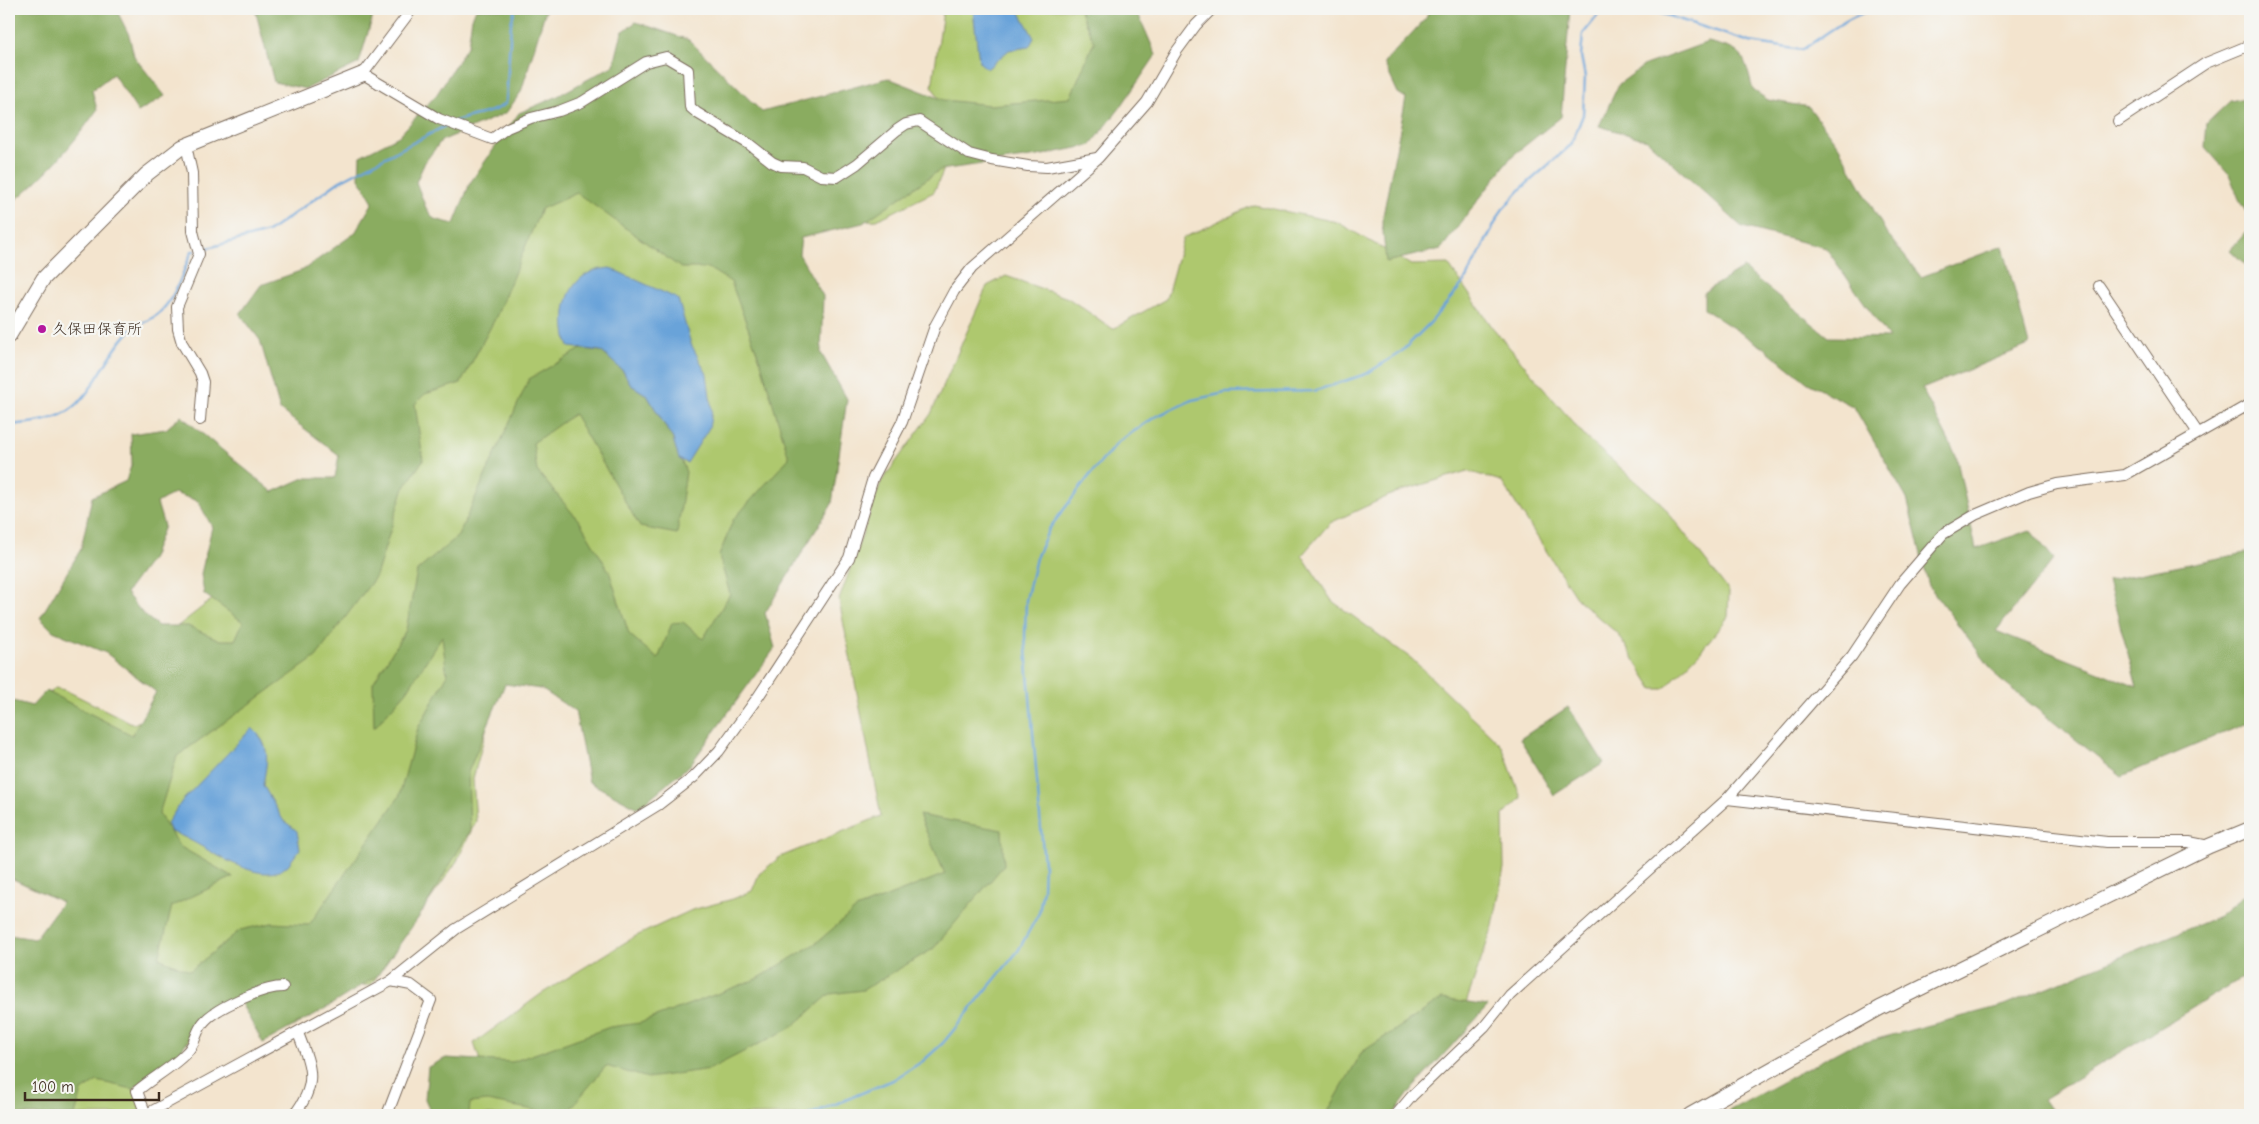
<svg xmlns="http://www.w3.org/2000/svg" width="2259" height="1124" font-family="'Comic Neue','Klee One',sans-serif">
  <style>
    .green { fill: #aec86e; stroke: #747946 }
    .forest { fill: #8aac61; stroke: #626b40; fill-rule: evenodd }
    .water { fill: #69a3d9; stroke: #52667c }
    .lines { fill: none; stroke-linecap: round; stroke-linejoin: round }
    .stream { stroke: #69a3d9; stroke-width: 2.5 }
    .street-casing { stroke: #7b6b5c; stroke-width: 12 }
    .secondary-casing { stroke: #7b6b5c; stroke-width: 16 }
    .street { stroke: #fff; stroke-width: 10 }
    .secondary { stroke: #fff; stroke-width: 14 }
    .poi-dot { fill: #b5179e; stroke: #f6f6f2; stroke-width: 2 }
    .labels { text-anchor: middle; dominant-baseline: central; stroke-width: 4.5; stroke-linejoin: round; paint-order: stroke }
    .poi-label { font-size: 15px; fill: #3b2a1e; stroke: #f6f6f2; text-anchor: start }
  </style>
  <rect width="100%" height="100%" fill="#f6f6f2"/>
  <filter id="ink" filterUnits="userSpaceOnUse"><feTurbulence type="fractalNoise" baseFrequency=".02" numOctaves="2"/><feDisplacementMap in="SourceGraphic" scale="10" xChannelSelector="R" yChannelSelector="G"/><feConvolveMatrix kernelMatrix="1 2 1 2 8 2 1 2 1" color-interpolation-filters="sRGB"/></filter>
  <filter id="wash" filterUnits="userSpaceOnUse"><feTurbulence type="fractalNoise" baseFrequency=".0096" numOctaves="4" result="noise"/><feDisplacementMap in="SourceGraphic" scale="20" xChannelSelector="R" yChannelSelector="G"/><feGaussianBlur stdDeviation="1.12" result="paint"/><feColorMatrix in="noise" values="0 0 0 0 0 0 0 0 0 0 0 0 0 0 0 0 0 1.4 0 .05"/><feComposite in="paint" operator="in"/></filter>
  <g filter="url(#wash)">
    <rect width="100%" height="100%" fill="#f3e4ce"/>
    <!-- green -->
    <g class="green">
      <path d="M941 9H1100L1089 113 955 122 932 87 943 11Z"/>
      <path d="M691 117 952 151 934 192 877 220 812 223 790 247 836 423 687 700 602 606 497 689 473 779 476 821 457 861 371 985 337 987 207 1008 192 1039 132 1083 141 1110 130 1115H9L105 961 37 727 43 700 55 688 65 690 134 724 168 704 169 633 238 579 347 524 381 412 528 213Z"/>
      <path d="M1254 205 1337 222 1411 265 1448 264 1493 328 1586 438 1660 502 1729 591 1728 617 1701 651 1664 689H1653L1618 634 1578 600 1501 481 1467 471 1395 493 1330 523 1302 555 1332 601 1412 659 1502 746 1521 798 1503 815 1504 868 1493 926 1465 1006 1337 1115H460L487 1081 474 1043 541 994 634 937 692 910 733 899 752 891 759 874 780 857 881 816 839 600 881 482 931 414 987 286 1006 276 1068 298 1113 329 1166 299 1183 238Z"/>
    </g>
    <!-- forest -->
    <g class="forest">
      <path d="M9 9H116L129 35 134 56 165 96 138 112 113 74 92 90 97 110C72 146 44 178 9 205Z"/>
      <path d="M255 9H375L359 63 306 89 274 82Z"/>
      <path d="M476 9H546L521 92 506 113 441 141 425 162 416 182 426 208 434 219 454 224 470 183 519 113 556 97 614 65 622 32 636 22 689 40 762 112 888 78 944 100 990 105 1070 98 1094 42 1079 9H1136L1156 55 1120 108 1091 145 1038 156 940 170 863 223 801 238 799 254 823 296 821 353 847 399 832 504 765 613 775 648 690 765 638 808 589 782 575 711 541 689 505 684 468 772 470 831 421 914 377 976 321 1011 263 1043 237 996 196 1023 182 1050 133 1089 97 1081 82 1091 75 1115H9V935L35 939 62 902 9 877V700L32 706 46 691 132 735 156 692 106 653 53 631 40 618 81 549 92 497 126 481 132 463 131 434 166 429 181 416 273 492 304 478H335L339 455 280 410 260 340 240 314 261 285 303 270 355 233 373 202 359 178 360 156 399 136 437 94 468 45 472 18ZM577 193 681 268H708L731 282 761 363 789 458 733 520 719 556 730 594 703 639 683 622 672 623 658 659 629 634 609 571 580 522 537 471 533 443 574 414 640 527 677 534 686 472 673 439 647 395 631 385 623 371 601 351 581 349 529 379 458 536 417 571 406 630 373 683 374 728 407 691 442 636 447 676 418 728 399 797 309 925 272 923 240 930 190 971 159 958 172 906 233 877 179 846 159 814 177 756 316 657 376 576 403 490 423 460 415 404 425 394 461 383 496 317 541 209ZM174 493 198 501 212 527 201 574 204 594 243 622 235 640H220L188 626H158L143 614 126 593 152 558 164 526 157 503Z"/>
      <path d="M1430 9H1570L1561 117 1512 156 1441 249 1386 262 1382 221 1406 98 1398 93 1384 63 1426 18Z"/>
      <path d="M1708 42C1746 51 1743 54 1753 90L1768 100 1809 107 1839 147 1887 234 1921 277 2003 246 2029 345 1922 389 1956 455 1976 549 2030 530 2054 559 1996 631 2137 687 2108 580 2250 552V722L2122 776 1999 679 1929 586 1907 499 1854 407 1808 383 1764 348 1704 309V292L1743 268 1829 337 1889 338 1826 248 1742 227 1647 140 1599 126 1619 84 1645 65Z"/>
      <path d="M2250 97V218L2239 199 2229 174 2205 147 2207 123 2230 101Z"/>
      <path d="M2250 228V269L2230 250Z"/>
      <path d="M1568 707 1604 763 1554 795 1520 739Z"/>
      <path d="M919 815 1002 830 1004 865 933 949 863 990 830 994 792 1027 710 1069 648 1078 606 1066 571 1108 560 1115 487 1101 470 1103 469 1115H432L425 1099 428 1067 446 1058 512 1062 610 1027 640 1023 759 978 816 943 856 909 945 874Z"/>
      <path d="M2250 890V973L2043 1099 2054 1115H1721L1847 1047 2005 1005 2219 916Z"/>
      <path d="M1442 999 1488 1006 1413 1088 1393 1115H1326L1362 1052Z"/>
    </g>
    <!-- water -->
    <g class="water">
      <path d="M973 9H1018L1034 38 1029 47 1009 50 987 69 979 62Z"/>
      <path d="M610 268 678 299 691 344 707 374 712 411 709 428 687 463 679 459 673 439 647 395 631 385 623 371 601 351 569 347C560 322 563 284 591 272 596 269 604 269 610 268Z"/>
      <path d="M252 728C272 746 267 761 263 785L283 820 297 831 300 849C296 854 292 860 288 865 260 893 199 839 171 832L167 823 182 801Z"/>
    </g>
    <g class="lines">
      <!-- stream -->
      <g class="stream">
        <path d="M1647 9 1750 42 1802 50C1826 34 1848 15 1877 9"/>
        <path d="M454 122C471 114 492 115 506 103L511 23 515 9"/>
        <path d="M200 250 268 232 340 181 447 125"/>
        <path d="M9 425C30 423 57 421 74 407 96 388 110 349 131 330 139 323 150 321 158 314 175 299 183 272 192 251H195"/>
        <path d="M809 1115 893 1080 923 1061 943 1043 1018 951 1039 913 1043 889 1044 864 1025 637 1026 600 1036 558 1049 529 1090 475 1118 442 1155 417 1192 400 1225 393 1314 391 1366 374 1401 352 1431 322 1464 282 1502 210 1522 188 1571 145 1583 115 1585 77 1581 56 1583 34 1602 10 1609 9"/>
      </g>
    </g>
  </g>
  <g filter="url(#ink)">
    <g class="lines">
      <defs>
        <g id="street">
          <path d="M412 9 363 74 439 119 492 139 507 128 531 118 559 111 582 102 646 62 666 57 688 70 690 107 697 113 749 144 772 162 781 166 803 167 821 176 837 177 857 164 897 130 906 124 919 121 969 154 992 160 1028 166 1047 167 1097 158"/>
          <path d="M2118 121 2206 63 2250 45"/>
          <path d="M186 145 192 173 193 231 199 254 177 307 178 329 182 343 200 373 203 382 200 420"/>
          <path d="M2099 286 2198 433"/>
          <path d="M1727 799 2107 842H2189L2209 846"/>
          <path d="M145 1115 391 981 456 929 658 805 694 777 719 751 758 697 849 558 873 478 902 422 935 326 954 291 972 268 1098 158 1147 102 1176 52 1196 25 1212 9"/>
          <path d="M146 1115 137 1091C152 1078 173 1067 186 1053 195 1045 195 1035 201 1026 210 1009 264 987 283 987"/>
          <path d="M294 1115C319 1083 311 1067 298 1033"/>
          <path d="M387 1115 431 1000 411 985 391 981"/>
          <path d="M1396 1115 1412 1096 1484 1027 1510 995 1727 799 1852 656 1900 584 1943 534 1975 515 2029 492 2057 484 2125 475 2250 404"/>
        </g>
        <g id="secondary">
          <path d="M9 336 43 279 147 174 182 147 363 74"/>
          <path d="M1690 1115 1880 1008 2209 846 2250 829"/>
        </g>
      </defs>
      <!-- street casing -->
      <use href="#street" class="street-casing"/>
      <!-- secondary casing -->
      <use href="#secondary" class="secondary-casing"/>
      <!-- street -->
      <use href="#street" class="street"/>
      <!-- secondary -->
      <use href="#secondary" class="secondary"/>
    </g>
  </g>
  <!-- markers -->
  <circle class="poi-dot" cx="42" cy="329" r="5"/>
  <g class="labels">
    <!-- poi labels -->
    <g class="poi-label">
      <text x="52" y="329">久保田保育所</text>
    </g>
  </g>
  <!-- margin -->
  <rect width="2259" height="1124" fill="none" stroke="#f6f6f2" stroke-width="30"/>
  <!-- scale -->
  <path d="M25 1092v8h134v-8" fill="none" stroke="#3b2a1e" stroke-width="2.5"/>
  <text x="32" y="1092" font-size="15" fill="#3b2a1e" stroke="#f6f6f2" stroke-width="4" paint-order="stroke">100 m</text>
</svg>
